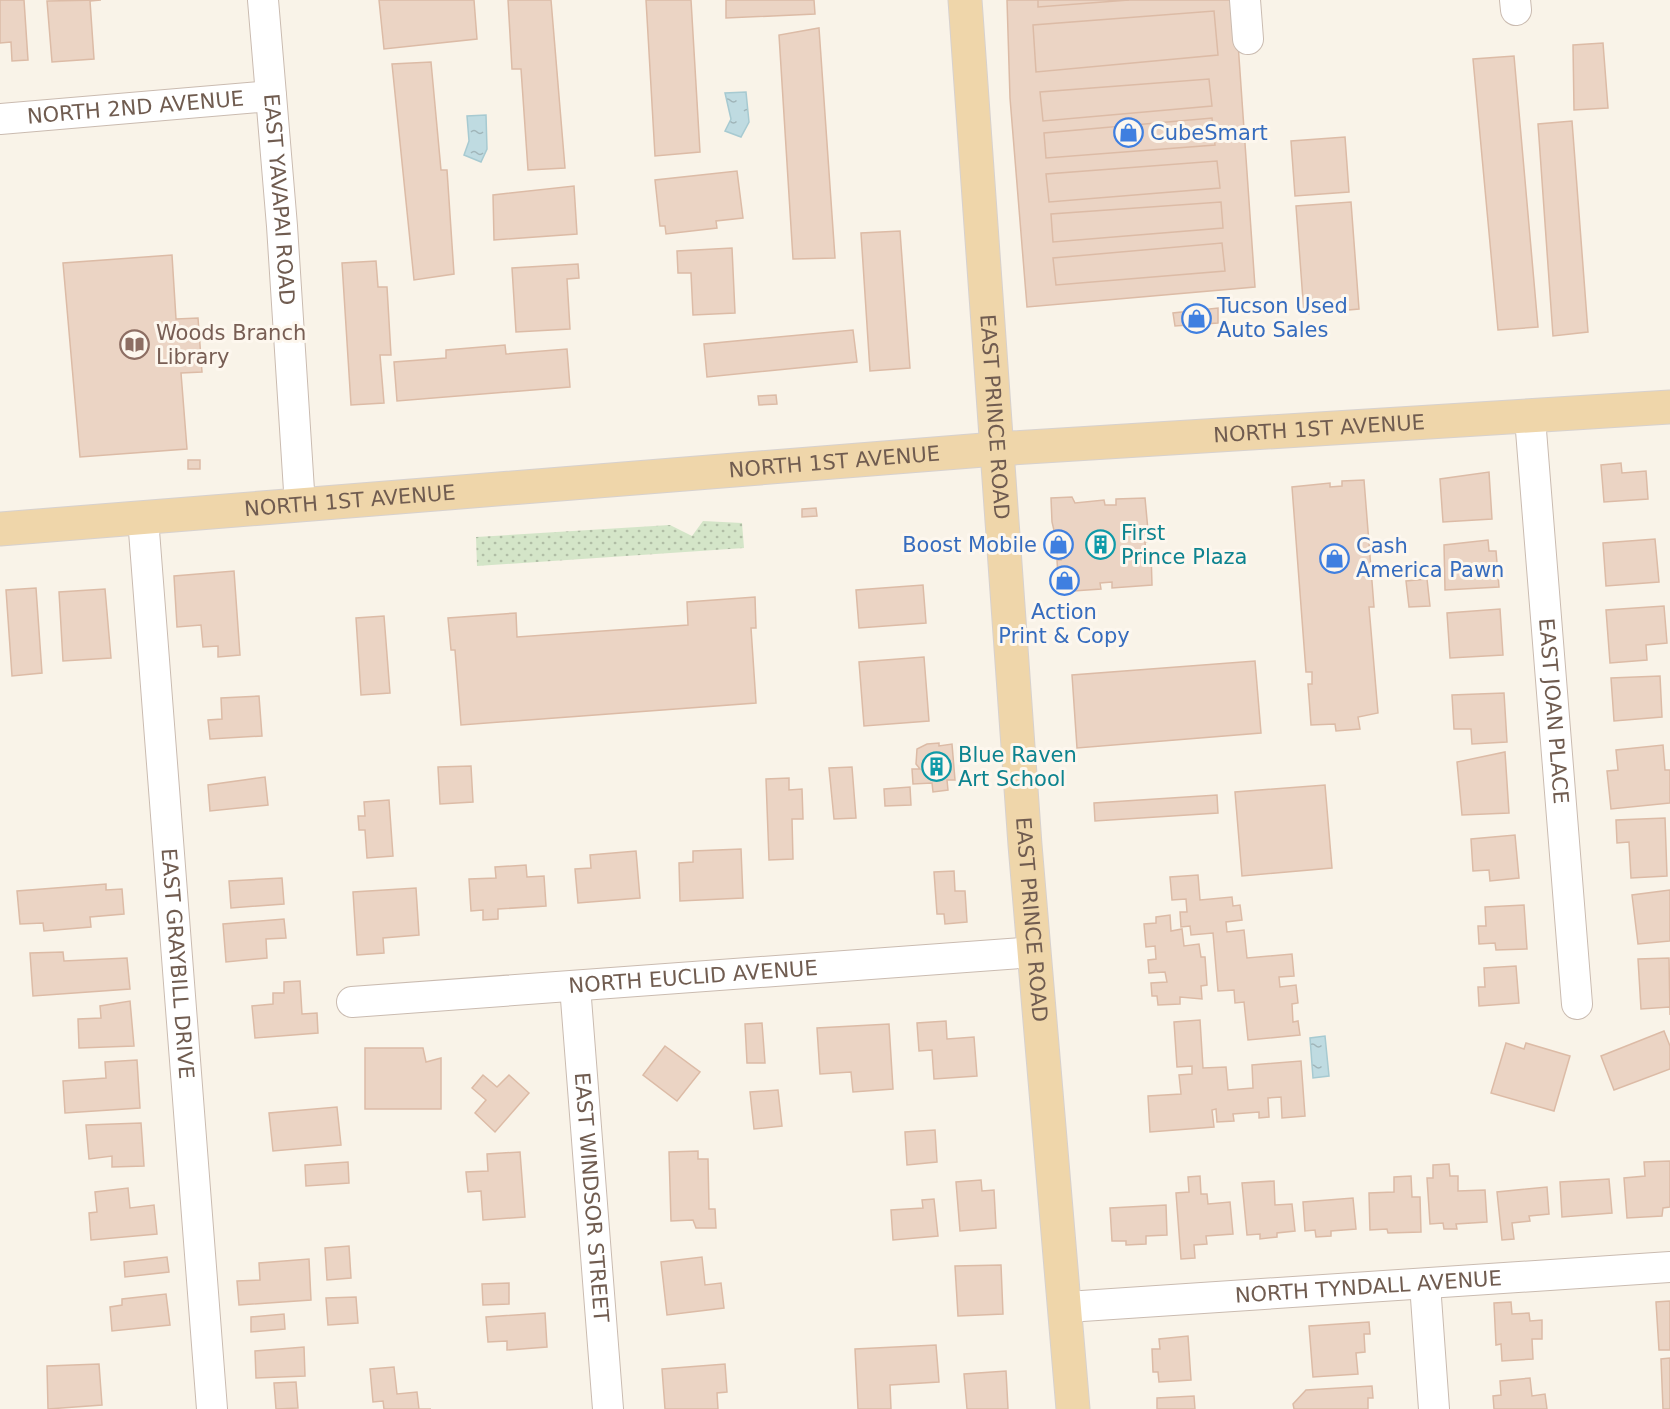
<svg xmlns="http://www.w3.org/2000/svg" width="1670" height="1409" font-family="'DejaVu Sans',sans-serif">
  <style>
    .green { fill: url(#green-dots) }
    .water { fill: url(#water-ripples); stroke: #a7cad1; stroke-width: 1.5 }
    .building { fill: #ebd4c4; stroke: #dcbba6; stroke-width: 1.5 }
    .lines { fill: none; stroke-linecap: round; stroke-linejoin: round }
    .minor-casing { stroke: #cabbb0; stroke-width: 32 }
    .major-casing { stroke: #d7d1ce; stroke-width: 35 }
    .minor { stroke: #fff; stroke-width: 30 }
    .major { stroke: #efd6aa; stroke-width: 33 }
    .labels { text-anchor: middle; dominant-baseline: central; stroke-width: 6; stroke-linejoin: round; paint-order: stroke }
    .street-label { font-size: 21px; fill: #705c50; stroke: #fdf7ee }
    .shop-label { font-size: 21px; fill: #366cbe; stroke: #fdf7ee; text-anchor: start }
    .education-label { font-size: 21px; fill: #785e54; stroke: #fdf7ee; text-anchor: start }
    .culture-label { font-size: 21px; fill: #0d838f; stroke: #fdf7ee; text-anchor: start }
  </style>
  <defs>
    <pattern id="green-dots" width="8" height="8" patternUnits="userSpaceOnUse" patternTransform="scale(1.5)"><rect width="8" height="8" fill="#d4e5c8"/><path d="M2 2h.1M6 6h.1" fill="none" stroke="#b0bda5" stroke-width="1.8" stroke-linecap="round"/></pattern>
    <pattern id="water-ripples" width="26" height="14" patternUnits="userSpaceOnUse" patternTransform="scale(1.5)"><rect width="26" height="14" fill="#bfdbe1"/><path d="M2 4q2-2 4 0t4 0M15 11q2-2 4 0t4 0" fill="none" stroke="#a0b5b9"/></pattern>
  </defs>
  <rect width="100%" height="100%" fill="#f9f3e8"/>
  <!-- green -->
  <path class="green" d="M703 521 742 523 744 548 477 566 476 537 670 525 692 536Z"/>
  <!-- water -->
  <g class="water">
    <path d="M746 92 749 122 741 137 725 131 731 119 725 93Z"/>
    <path d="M486 115 487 149 481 162 464 155 469 141 467 116Z"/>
    <path d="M1325 1036 1329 1076 1313 1078 1310 1038Z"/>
  </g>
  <!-- building -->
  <g class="building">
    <path d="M0 0H24L28 60 12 61 11 42 0 43Z"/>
    <path d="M101 0 90 1 94 59 52 62 47 1Z"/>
    <path d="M379 0H474L477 39 384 49Z"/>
    <path d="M508 0H551L565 168 528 170 521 69H512Z"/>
    <path d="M646 0H691L700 152 655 156Z"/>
    <path d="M726 0H814L815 14 726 18Z"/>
    <path d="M1007 0H1235L1255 287 1027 307 1010 98Z"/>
    <path d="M1038 0H1129L1038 7Z"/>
    <path d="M1214 11 1218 55 1036 72 1033 25Z"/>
    <path d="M819 28 835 258 793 259 779 35Z"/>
    <path d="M1603 43 1608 108 1574 110 1573 45Z"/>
    <path d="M1514 56 1538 327 1498 330 1473 59Z"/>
    <path d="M431 62 441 170H447L454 274 414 280 392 64Z"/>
    <path d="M1209 79 1212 106 1043 121 1040 92Z"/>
    <path d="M1212 118 1215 145 1046 158 1044 133Z"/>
    <path d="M1572 121 1588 332 1553 336 1538 124Z"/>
    <path d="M1345 137 1349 192 1295 196 1291 141Z"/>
    <path d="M1217 161 1220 188 1049 202 1046 174Z"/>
    <path d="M737 171 743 218 716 221 717 228 666 234 665 226H660L655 180Z"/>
    <path d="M574 186 577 234 494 240 493 195Z"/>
    <path d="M1221 202 1223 228 1053 242 1051 214Z"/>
    <path d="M1351 202 1359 309 1304 314 1296 206Z"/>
    <path d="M900 231 910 368 870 371 861 233Z"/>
    <path d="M1222 243 1225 271 1056 285 1053 258Z"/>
    <path d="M732 248 735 313 693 315 691 273H678L677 251Z"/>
    <path d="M172 255 176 319 198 318 202 372 181 373 187 449 80 457 63 263Z"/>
    <path d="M376 261 378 287H387L391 355H380L384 403 351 405 342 263Z"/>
    <path d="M578 264 579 278 567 279 570 329 516 332 512 268Z"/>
    <path d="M1218 308V323L1175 326 1173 313Z"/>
    <path d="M853 330 857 362 707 377 704 344Z"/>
    <path d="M505 345 506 354 567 349 570 387 397 401 394 362 446 358V350Z"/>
    <path d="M776 395 777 404 759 405 758 396Z"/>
    <rect x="188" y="460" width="12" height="9"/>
    <path d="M1621 463 1622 473 1646 471 1648 499 1604 502 1601 465Z"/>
    <path d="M1489 472 1492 519 1443 522 1440 479Z"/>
    <path d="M1364 480 1374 607H1369L1378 713 1358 717 1360 729 1336 731 1335 724 1311 725 1308 684H1312V672H1306L1292 487 1330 483V487L1342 486V481Z"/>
    <path d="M1072 497 1075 503 1104 500 1105 505H1116V499L1145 498 1149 541 1145 542 1146 553 1151 552 1152 585 1112 588V582L1100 583 1101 589 1059 592 1057 560H1061L1052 522 1051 498Z"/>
    <path d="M816 508 817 516 802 517V509Z"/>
    <path d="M1655 539 1659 582 1606 586 1603 543Z"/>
    <path d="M1488 540 1489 551H1496L1499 587 1445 590 1444 545Z"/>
    <path d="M234 571 240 655 218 657V646L203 647 201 625 177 627 174 576Z"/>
    <path d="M1427 579 1430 606 1409 607 1406 581Z"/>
    <path d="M923 585 926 623 859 628 856 590Z"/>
    <path d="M36 588 42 673 12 676 6 590Z"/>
    <path d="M105 589 111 658 63 661 59 592Z"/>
    <path d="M755 597 756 628H751L756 703 461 725 455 650H451L448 618 516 613 517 637 688 625 687 602Z"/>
    <path d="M1664 606 1667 643 1646 645 1647 660 1610 663 1606 610Z"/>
    <path d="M1500 609 1503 655 1450 658 1447 613Z"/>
    <path d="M384 616 390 693 361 695 356 618Z"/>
    <path d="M924 657 929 721 864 726 859 662Z"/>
    <path d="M1255 661 1261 733 1077 748 1072 675Z"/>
    <path d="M1660 676 1662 717 1614 721 1611 678Z"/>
    <path d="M1504 693 1507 742 1472 744 1471 729H1454L1452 695Z"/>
    <path d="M259 696 262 736 210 739 208 720 222 719 221 698Z"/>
    <path d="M939 743V746L952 744 955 780H947L948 790 933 792 932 783 913 784 912 769H920L916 764 917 749 927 744Z"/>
    <path d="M1663 745 1665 770H1670V803L1611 809 1607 771 1618 770 1616 750Z"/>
    <path d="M1505 752 1509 813 1462 815 1457 762Z"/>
    <path d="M471 766 473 802 440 804 438 767Z"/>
    <path d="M852 767 856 818 834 819 829 768Z"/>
    <path d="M265 777 268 805 210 811 208 785Z"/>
    <path d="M789 778V790L802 789 803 819H792L793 859 769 860 766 779Z"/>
    <path d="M1325 785 1332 868 1242 876 1235 792Z"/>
    <path d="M910 787 911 805 885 806 884 789Z"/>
    <path d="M1217 795 1218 813 1095 821 1094 803Z"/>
    <path d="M389 800 393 856 367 858 365 830H359L358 816H365L364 802Z"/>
    <path d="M1665 818 1667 876 1631 878 1629 842 1617 843 1616 820Z"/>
    <path d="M1515 835 1519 878 1490 881 1489 870 1473 871 1471 839Z"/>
    <path d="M741 849 743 898 680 901 679 863 693 862V851Z"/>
    <path d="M636 851 640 898 578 903 575 869 591 868 590 855Z"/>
    <path d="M526 865 527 877 544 876 546 906 498 909V919L483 920V910L471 911 469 879 496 878 495 867Z"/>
    <path d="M954 871 955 891H965L967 922 945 924 944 914H937L934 872Z"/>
    <path d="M1198 875 1200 900 1232 897 1233 906 1240 905 1242 920 1226 922 1227 932 1244 930 1247 958 1292 954 1294 976 1279 977 1280 987 1296 985 1298 1003 1292 1004 1293 1022 1298 1021 1300 1035 1248 1040 1244 1002 1235 1003 1234 990 1218 991 1213 933 1191 935 1190 926 1181 927 1180 912H1187L1186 899 1172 900 1170 877Z"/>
    <path d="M282 878 284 904 231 908 229 881Z"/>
    <path d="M106 884V890L122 889 124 914 90 917 91 927 44 931 43 923 20 924 17 891Z"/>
    <path d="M416 888 419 935 383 938 384 953 357 955 353 892Z"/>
    <path d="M1670 890V941L1638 944 1632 895Z"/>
    <path d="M1524 905 1527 949 1496 950 1495 943 1479 944 1478 926H1486L1485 907Z"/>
    <path d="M1170 915 1171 931 1182 929 1184 946 1199 944 1201 957H1205L1207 985 1201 986 1202 999 1180 997V1004L1158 1005 1157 996H1152L1151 983 1167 982 1165 972 1149 973 1148 960 1156 959 1155 946 1146 947 1144 924 1156 923V917Z"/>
    <path d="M284 919 286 938 266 939 267 958 226 962 223 924Z"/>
    <path d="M63 952 64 961 127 958 130 989 33 996 30 953Z"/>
    <path d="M1669 958 1670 1015V1007L1641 1009 1638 959Z"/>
    <path d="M1516 966 1519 1003 1479 1006 1478 987H1485L1484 968Z"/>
    <path d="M300 981 302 1014 317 1013 318 1033 255 1038 252 1006 273 1004V993H284V982Z"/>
    <path d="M130 1001 134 1046 79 1048 78 1019 101 1018 100 1006Z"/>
    <path d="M1200 1020 1203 1068 1226 1067 1228 1090 1253 1088 1252 1065 1301 1061 1305 1116 1282 1118 1281 1097 1268 1098 1269 1117 1259 1118V1112L1233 1114 1234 1121 1217 1122 1216 1109 1212 1110 1214 1127 1150 1132 1148 1096 1181 1094 1179 1075 1192 1074V1066L1177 1067 1174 1022Z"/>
    <path d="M946 1021 947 1039 974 1037 977 1076 934 1079 932 1050 919 1051 917 1023Z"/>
    <path d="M762 1023 765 1063H747L745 1024Z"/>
    <path d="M889 1024 893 1089 853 1092 851 1072 820 1074 817 1028Z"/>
    <path d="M1664 1031 1670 1046V1069L1614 1090 1601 1056Z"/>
    <path d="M1506 1043 1524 1049 1526 1043 1570 1056 1554 1111 1491 1093Z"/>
    <path d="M665 1046 700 1072 677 1101 643 1075Z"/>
    <path d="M365 1048H423L426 1062 441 1058V1109H365Z"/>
    <path d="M137 1060 140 1108 65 1113 63 1081 106 1078 105 1062Z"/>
    <path d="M483 1075 497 1087 509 1075 529 1093 495 1132 475 1113 486 1100 472 1088Z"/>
    <path d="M778 1090 782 1126 754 1129 750 1092Z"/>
    <path d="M337 1107 341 1145 273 1151 269 1113Z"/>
    <path d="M141 1123 144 1166 112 1167V1156L89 1159 86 1125Z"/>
    <path d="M935 1130 937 1162 907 1165 905 1132Z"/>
    <path d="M698 1151V1159H708L709 1209H715L716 1228H696L693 1220 671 1221 669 1152Z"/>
    <path d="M520 1152 525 1217 483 1220 481 1191 468 1192 466 1172 488 1171 487 1154Z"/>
    <path d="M1670 1161V1207L1663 1208 1662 1216 1627 1218 1624 1178 1645 1176 1644 1162Z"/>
    <path d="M348 1162 349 1183 306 1186 305 1165Z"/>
    <path d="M1449 1164 1450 1176H1458V1191L1485 1190 1487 1222 1456 1224 1457 1229H1444L1443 1223 1430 1224 1427 1178H1433V1165Z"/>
    <path d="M1200 1176 1201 1194H1207L1208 1204 1230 1202 1233 1234 1206 1236 1207 1244 1194 1245 1195 1258 1181 1259 1176 1193 1189 1192 1188 1177Z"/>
    <path d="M1411 1176 1412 1197H1420L1421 1232 1388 1233 1387 1229 1370 1230 1369 1193 1394 1192V1177Z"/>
    <path d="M1609 1179 1612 1213 1562 1217 1560 1182Z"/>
    <path d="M981 1180 982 1191 994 1190 996 1228 960 1231 956 1182Z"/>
    <path d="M1274 1181 1275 1205 1292 1204 1295 1231 1277 1233V1237L1260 1239V1234L1247 1235 1242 1183Z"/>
    <path d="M1547 1187 1549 1214 1529 1216 1530 1221 1512 1223 1514 1239 1502 1240 1497 1192Z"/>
    <path d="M128 1188 130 1208 154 1205 157 1234 91 1240 89 1213 97 1212 95 1192Z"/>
    <path d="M1353 1198 1356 1229 1331 1231V1236L1316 1237 1315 1230 1305 1231 1303 1202Z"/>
    <path d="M934 1199 938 1236 893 1240 891 1210 923 1208 922 1200Z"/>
    <path d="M1166 1205 1167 1235 1146 1236V1244L1126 1245V1241H1112L1110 1208Z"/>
    <path d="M349 1246 351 1278 327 1280 325 1248Z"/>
    <path d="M167 1257 169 1272 125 1277 124 1262Z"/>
    <path d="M702 1257 705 1285 721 1283 724 1308 667 1315 661 1262Z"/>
    <path d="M309 1259 311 1300 239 1305 237 1281 260 1280 259 1263Z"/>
    <path d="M1001 1265 1003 1314 958 1316 955 1266Z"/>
    <path d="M509 1283V1304L483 1305 482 1284Z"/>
    <path d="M166 1294 170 1325 112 1331 110 1307 122 1305V1299Z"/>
    <path d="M356 1297 358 1323 328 1325 326 1298Z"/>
    <path d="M1670 1301V1350H1659L1656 1302Z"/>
    <path d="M1511 1302 1512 1314 1529 1313 1530 1321 1542 1320V1339H1532L1533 1359 1502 1361 1501 1344 1496 1345 1494 1303Z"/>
    <path d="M545 1313 547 1347 507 1350V1341L488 1342 486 1317Z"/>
    <path d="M284 1314 285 1329 251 1332V1317Z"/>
    <path d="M1369 1322 1370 1334H1364L1365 1352 1356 1353 1358 1374 1313 1377 1309 1326Z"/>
    <path d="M1188 1336 1191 1380 1159 1382 1158 1372H1153L1152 1349H1160L1159 1339Z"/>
    <path d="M936 1345 939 1382 890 1385 891 1409H858L855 1349Z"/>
    <path d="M304 1347 305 1376 256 1378 255 1351Z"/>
    <path d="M1670 1358V1409H1663L1661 1359Z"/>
    <path d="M99 1364 102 1405 48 1409 47 1366Z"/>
    <path d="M725 1364 727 1392 717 1393 718 1409H665L662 1369Z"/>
    <path d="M394 1367 397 1394 417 1392 419 1409H431H384L383 1401 373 1402 370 1369Z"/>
    <path d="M1006 1371 1008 1409H967L964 1374Z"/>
    <path d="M1530 1378 1532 1396 1545 1394 1547 1409H1494L1493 1396 1501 1395 1500 1381Z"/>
    <path d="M296 1382 298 1408 276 1409 274 1383Z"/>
    <path d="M1372 1386 1373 1398H1368V1409H1294L1293 1404 1306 1390Z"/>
    <path d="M1194 1396 1195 1409H1157V1398Z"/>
  </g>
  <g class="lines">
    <defs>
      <g id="minor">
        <path id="s1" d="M263 0 282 226 300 506"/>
        <path d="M1245 0 1248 39"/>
        <path d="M1515 0 1516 10"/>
        <path id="s2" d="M0 119 271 96"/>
        <path id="s3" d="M1530 418 1577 1004"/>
        <path id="s4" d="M143 518 212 1409"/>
        <path id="s5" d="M575 986 608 1409"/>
        <path id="s6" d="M352 1002 1034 952"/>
        <path d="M1425 1284 1434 1409"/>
        <path id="s7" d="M1067 1307 1670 1267"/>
      </g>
      <g id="major">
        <path id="s8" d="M965 0 1025 845 1073 1409"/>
        <path id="s9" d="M0 529 996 449 1670 407"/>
      </g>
    </defs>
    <!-- minor casing -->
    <use href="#minor" class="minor-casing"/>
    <!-- major casing -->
    <use href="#major" class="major-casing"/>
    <!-- minor -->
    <use href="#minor" class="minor"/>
    <!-- major -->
    <use href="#major" class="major"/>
  </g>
  <!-- icons -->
  <defs>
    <symbol id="shop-ring" viewBox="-11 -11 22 22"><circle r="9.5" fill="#fdf7ee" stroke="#3f7fe0" stroke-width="1.5"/><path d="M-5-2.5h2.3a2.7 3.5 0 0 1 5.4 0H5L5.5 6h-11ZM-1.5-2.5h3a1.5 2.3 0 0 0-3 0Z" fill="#3f7fe0"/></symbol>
    <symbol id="library-ring" viewBox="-11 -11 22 22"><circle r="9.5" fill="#fdf7ee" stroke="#8d6e63" stroke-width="1.5"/><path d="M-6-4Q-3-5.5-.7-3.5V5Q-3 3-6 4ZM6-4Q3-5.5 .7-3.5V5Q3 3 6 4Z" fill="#8d6e63"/></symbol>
    <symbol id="building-ring" viewBox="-11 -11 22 22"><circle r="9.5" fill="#fdf7ee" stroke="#0f9aa8" stroke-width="1.5"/><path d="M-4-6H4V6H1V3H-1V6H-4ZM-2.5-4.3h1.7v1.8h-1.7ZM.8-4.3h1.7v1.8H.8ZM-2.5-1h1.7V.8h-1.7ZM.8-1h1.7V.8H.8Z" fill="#0f9aa8"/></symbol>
  </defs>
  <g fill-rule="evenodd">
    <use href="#shop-ring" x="1112" y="116" width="33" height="33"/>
    <use href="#shop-ring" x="1180" y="302" width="33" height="33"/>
    <use href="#library-ring" x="118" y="328" width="33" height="33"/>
    <use href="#shop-ring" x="1042" y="528" width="33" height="33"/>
    <use href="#building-ring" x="1084" y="528" width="33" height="33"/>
    <use href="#shop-ring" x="1318" y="542" width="33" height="33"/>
    <use href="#shop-ring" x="1048" y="564" width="33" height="33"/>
    <use href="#building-ring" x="920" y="750" width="33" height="33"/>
  </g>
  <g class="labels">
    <!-- street labels -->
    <g class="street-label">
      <text stroke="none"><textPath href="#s2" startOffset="136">NORTH 2ND AVENUE</textPath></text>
      <text stroke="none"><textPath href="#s1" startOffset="200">EAST YAVAPAI ROAD</textPath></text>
      <text stroke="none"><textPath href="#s8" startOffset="418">EAST PRINCE ROAD</textPath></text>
      <text stroke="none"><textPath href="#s9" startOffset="1323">NORTH 1ST AVENUE</textPath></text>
      <text stroke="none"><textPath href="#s9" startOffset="837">NORTH 1ST AVENUE</textPath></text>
      <text stroke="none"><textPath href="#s9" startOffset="351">NORTH 1ST AVENUE</textPath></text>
      <text stroke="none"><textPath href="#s3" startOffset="294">EAST JOAN PLACE</textPath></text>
      <text stroke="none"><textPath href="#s8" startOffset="922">EAST PRINCE ROAD</textPath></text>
      <text stroke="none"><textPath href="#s4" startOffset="447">EAST GRAYBILL DRIVE</textPath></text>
      <text stroke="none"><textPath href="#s6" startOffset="342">NORTH EUCLID AVENUE</textPath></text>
      <text stroke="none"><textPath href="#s5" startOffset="212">EAST WINDSOR STREET</textPath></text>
      <text stroke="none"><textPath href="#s7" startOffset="302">NORTH TYNDALL AVENUE</textPath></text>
    </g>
    <!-- shop labels -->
    <g class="shop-label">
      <text x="1150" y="133">CubeSmart</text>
      <text x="1217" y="306">Tucson Used<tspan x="1217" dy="24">Auto Sales</tspan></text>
      <text x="1037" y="545" text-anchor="end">Boost Mobile</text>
      <text x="1356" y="546">Cash<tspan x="1356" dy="24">America Pawn</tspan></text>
      <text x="1064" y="612" text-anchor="middle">Action<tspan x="1064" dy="24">Print &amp; Copy</tspan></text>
    </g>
    <!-- education labels -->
    <g class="education-label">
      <text x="156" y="333">Woods Branch<tspan x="156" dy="24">Library</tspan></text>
    </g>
    <!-- culture labels -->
    <g class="culture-label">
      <text x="1121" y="533">First<tspan x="1121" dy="24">Prince Plaza</tspan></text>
      <text x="958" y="755">Blue Raven<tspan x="958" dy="24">Art School</tspan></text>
    </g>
  </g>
</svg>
